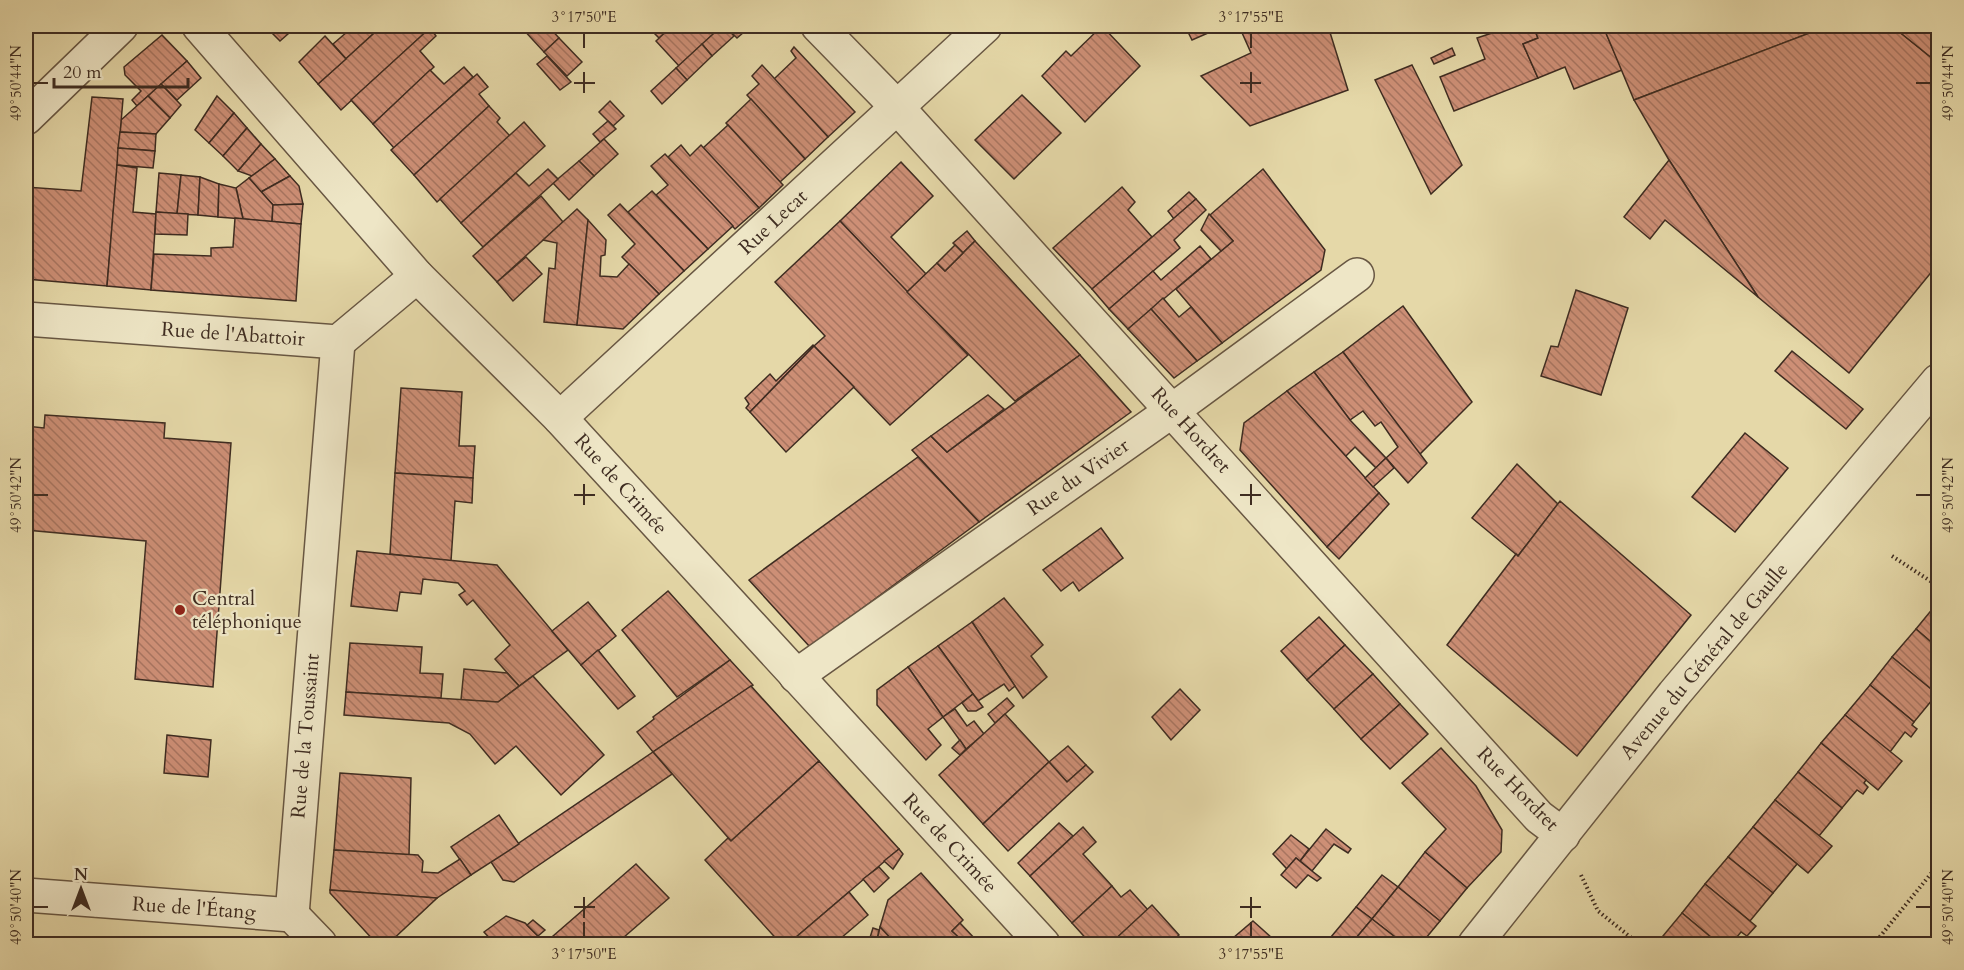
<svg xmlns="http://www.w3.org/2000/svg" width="1964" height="970" font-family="Cardo,serif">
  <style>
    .building { fill: url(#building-back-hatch); stroke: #3e2c21; stroke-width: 1.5 }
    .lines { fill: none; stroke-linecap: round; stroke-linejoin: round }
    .minor-casing { stroke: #685743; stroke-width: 36 }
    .tertiary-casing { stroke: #685743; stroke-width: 36 }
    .path { stroke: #3e2c21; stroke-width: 4; stroke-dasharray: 1.5 3; stroke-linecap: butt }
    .minor { stroke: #eee6c6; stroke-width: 33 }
    .tertiary { stroke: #eee6c6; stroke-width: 33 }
    .ticks { fill: none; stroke: #3e2c21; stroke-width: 2 }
    .poi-dot { fill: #8f2418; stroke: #eee6c6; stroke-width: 2 }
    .labels { text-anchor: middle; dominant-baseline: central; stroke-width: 4.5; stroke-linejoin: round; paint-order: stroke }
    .street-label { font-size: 20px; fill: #3e2c21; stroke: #eee6c6 }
    .poi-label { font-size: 20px; fill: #3e2c21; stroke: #eee6c6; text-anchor: start }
    .neatline { fill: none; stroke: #3e2c21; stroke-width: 2 }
    .ticks-label { font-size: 15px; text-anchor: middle; fill: #3e2c21 }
  </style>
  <defs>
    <pattern id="building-back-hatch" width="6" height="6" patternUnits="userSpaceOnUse" patternTransform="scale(1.5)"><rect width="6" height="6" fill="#cd8f76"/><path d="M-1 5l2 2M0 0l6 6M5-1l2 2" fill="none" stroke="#a87560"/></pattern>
  </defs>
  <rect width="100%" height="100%" fill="#e5d8a8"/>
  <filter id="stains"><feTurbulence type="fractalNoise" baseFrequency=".00333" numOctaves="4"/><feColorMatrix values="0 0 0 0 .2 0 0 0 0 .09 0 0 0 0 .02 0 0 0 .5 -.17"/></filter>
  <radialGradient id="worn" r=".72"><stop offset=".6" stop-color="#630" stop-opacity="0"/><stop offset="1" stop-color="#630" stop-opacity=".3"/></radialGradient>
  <!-- building -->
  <g class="building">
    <path d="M265 26H297L280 41Z"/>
    <path d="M354 26H365L373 34 346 59 333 44Z"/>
    <path d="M382 26H394L399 31 406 26H428L430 28 341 110 318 84Z"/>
    <path d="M523 26H548L559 38 544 52 521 27Z"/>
    <path d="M647 26H672L659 38Z"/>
    <path d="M672 26H722L679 66 656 41Z"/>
    <path d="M722 26H725L734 36 712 56 702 44Z"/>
    <path d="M725 26H751L737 38Z"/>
    <path d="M1102 26 1140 66 1085 122 1042 76 1066 51 1071 56Z"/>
    <path d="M1185 26H1224L1192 40Z"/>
    <path d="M1239 26H1328L1348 90 1250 126 1201 76 1251 53Z"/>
    <path d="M1513 26H1533L1538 38 1523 44 1538 78 1454 111 1440 77 1485 59 1477 38Z"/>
    <path d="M1533 26H1603L1622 70 1574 89 1565 67 1538 78 1523 44 1538 38Z"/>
    <path d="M1603 26H1828L1634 100Z"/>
    <path d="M1828 26H1892L1938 63V264L1849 373 1758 297 1669 160 1634 100Z"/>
    <path d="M1892 26H1938V63Z"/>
    <path d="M430 28 436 36 420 51 434 67 373 124 351 100Z"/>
    <path d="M162 35 187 61 137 106 132 100 141 91 125 75 124 67Z"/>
    <path d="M325 36 346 59 318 84 299 62Z"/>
    <path d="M559 38 582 62 567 76 544 52Z"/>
    <path d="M702 44 712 56 687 80 676 68Z"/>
    <path d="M794 47 855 112 828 137 774 79 796 58 791 51Z"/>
    <path d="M1452 48 1455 55 1434 64 1431 58Z"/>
    <path d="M547 56 571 82 560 90 537 64Z"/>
    <path d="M187 61 201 78 177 100 161 84Z"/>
    <path d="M762 65 828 137 805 159 747 95 759 84 752 76Z"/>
    <path d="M1412 65 1462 165 1431 194 1375 80Z"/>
    <path d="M464 67 473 77 394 148 373 124 430 70 444 84Z"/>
    <path d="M676 68 687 80 662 104 651 91Z"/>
    <path d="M477 74 488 87 479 94 489 106 414 175 391 150Z"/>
    <path d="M161 84 181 105 170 118 148 96Z"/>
    <path d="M1022 95 1061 133 1014 179 975 140Z"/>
    <path d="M148 96 170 118 156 134 120 132 121 120Z"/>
    <path d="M217 96 234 113 209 143 195 130Z"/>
    <path d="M92 97 123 99 107 286 26 279V187L81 191Z"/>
    <path d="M751 99 805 159 780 182 726 123Z"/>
    <path d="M610 101 624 116 613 126 599 112Z"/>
    <path d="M489 106 500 118 497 122 510 136 437 202 414 175Z"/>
    <path d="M234 113 247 128 223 156 209 143Z"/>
    <path d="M608 121 616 129 600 142 593 134Z"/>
    <path d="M524 122 545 146 461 223 440 199Z"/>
    <path d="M728 125 783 185 759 208 703 148Z"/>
    <path d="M247 128 261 144 238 171 223 156Z"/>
    <path d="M120 132 156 134 155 151 118 148Z"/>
    <path d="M604 139 618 154 594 176 579 161Z"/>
    <path d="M261 144 275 159 252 176 238 171Z"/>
    <path d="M681 145 690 156 701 145 759 208 735 229 668 157Z"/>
    <path d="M118 148 155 151 153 168 117 165Z"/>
    <path d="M665 154 733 226 708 249 656 195 668 185 651 166Z"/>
    <path d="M275 159 290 176 261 192 249 178Z"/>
    <path d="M1669 160 1758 297 1665 220 1650 239 1624 217Z"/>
    <path d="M579 161 594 176 569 200 553 183Z"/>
    <path d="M901 162 933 196 891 237 926 274 907 292 840 221Z"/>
    <path d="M117 165 137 168 133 212 156 214 151 290 107 286Z"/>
    <path d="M548 169 558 179 483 247 461 223 516 173 529 186Z"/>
    <path d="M1263 169 1325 250 1321 270 1222 343 1176 289 1233 241 1210 215Z"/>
    <path d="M159 173 181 175 177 214 156 212Z"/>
    <path d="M181 175 200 177 198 215 177 214Z"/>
    <path d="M290 176 299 186 303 204 273 205 261 192Z"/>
    <path d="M200 177 219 184 218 217 198 215Z"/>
    <path d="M249 178 273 205 272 222 243 219 236 188Z"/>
    <path d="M219 184 236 188 243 219 218 217Z"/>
    <path d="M1122 187 1135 202 1128 210 1152 237 1092 289 1053 248Z"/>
    <path d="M652 191 708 249 684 271 628 212Z"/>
    <path d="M1189 192 1196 199 1174 219 1168 211Z"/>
    <path d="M541 196 563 222 497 282 473 256Z"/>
    <path d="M1196 199 1206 210 1174 240 1180 248 1109 309 1092 289Z"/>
    <path d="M303 204 301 224 272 222 273 205Z"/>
    <path d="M620 204 684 271 659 294 622 257 635 244 608 215Z"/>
    <path d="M577 209 588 220 577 325 544 322 549 268 555 269 557 243 543 240Z"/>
    <path d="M156 212 188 214 187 235 155 234Z"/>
    <path d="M1209 214 1233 241 1221 251 1201 230Z"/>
    <path d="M235 218 301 224 296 301 151 290 154 254 211 256V248L233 247Z"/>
    <path d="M588 220 606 240 605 255 601 256 600 276 617 277 629 264 659 294 623 329 577 325Z"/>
    <path d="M840 221 968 355 890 425 814 346 825 336 775 282Z"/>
    <path d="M967 231 975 241 963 253 953 243Z"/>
    <path d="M975 241 1080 355 1015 401 907 292 937 263 945 271Z"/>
    <path d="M955 245 963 253 945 271 937 263Z"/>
    <path d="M1200 246 1211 259 1128 329 1109 309 1153 271 1161 280Z"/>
    <path d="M526 257 542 274 513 301 497 282Z"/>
    <path d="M1576 290 1628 308 1601 395 1541 376 1551 346 1558 347Z"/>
    <path d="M1163 298 1179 317 1191 307 1222 343 1197 361 1151 309Z"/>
    <path d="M1403 306 1472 402 1419 455 1343 352Z"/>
    <path d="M1151 309 1197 361 1174 378 1128 329Z"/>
    <path d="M813 345 814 346 750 412 746 408 749 404 745 398 770 374 776 381Z"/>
    <path d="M814 346 854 387 786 452 750 412Z"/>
    <path d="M1792 351 1863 409 1846 429 1775 371Z"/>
    <path d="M1343 352 1427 463 1408 483 1386 458 1398 447 1381 422 1375 426 1363 411 1350 420 1314 372Z"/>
    <path d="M1080 355 1131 412 979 522 912 450 931 436 947 452Z"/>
    <path d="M1314 372 1350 420 1386 458 1376 468 1355 447 1345 457 1287 391Z"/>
    <path d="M401 388 462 392 459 446H475L473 478 395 473Z"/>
    <path d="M1287 391 1379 493 1327 547 1240 450 1244 423Z"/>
    <path d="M988 395 1004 409 947 452 931 436Z"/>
    <path d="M45 415 165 423 164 438 231 443 213 687 135 679 146 541 26 530V426L44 428Z"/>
    <path d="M1745 433 1788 468 1735 532 1692 497Z"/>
    <path d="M918 457 979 522 810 647 749 580Z"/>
    <path d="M1386 458 1394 468 1373 487 1365 478Z"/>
    <path d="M1517 464 1558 504 1518 556 1472 518Z"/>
    <path d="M395 473 473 478 472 503 455 501 451 561 390 554Z"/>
    <path d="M1379 493 1389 504 1339 559 1327 547Z"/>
    <path d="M1560 501 1691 615 1577 756 1447 645 1516 554 1518 556Z"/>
    <path d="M1101 528 1123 558 1079 591 1073 582 1061 591 1043 570Z"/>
    <path d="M357 551 497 565 568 650 519 686 495 659 510 645 473 600 467 605 459 595 465 591 458 583 423 579 421 594 400 592 397 611 351 606Z"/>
    <path d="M668 591 730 660 677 697 622 630Z"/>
    <path d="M1004 598 1043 645 1031 656 1047 677 1023 698 972 622Z"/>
    <path d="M588 602 616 636 581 665 552 631Z"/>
    <path d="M1938 602V648L1916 629Z"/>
    <path d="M1319 617 1345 645 1307 680 1281 651Z"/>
    <path d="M972 622 1015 686 1009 691 1004 684 978 701 938 646Z"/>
    <path d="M1916 629 1938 648 1937 694 1892 657Z"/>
    <path d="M350 643 422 647 420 673 443 674 441 698 346 692Z"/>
    <path d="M1345 645 1373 674 1334 709 1307 680Z"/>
    <path d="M938 646 973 694 943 717 908 667Z"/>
    <path d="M598 650 635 696 618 709 581 665Z"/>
    <path d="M1892 657 1937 694 1914 722 1870 685Z"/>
    <path d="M730 660 753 685 653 752 637 732 654 719 653 717Z"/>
    <path d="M908 667 943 717 928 729 941 745 926 760 877 705V690Z"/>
    <path d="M464 669 507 673 519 686 498 702 461 700Z"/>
    <path d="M1373 674 1400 704 1361 739 1334 709Z"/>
    <path d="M533 676 604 755 561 795 516 746 495 764 470 734 449 723 344 715 346 692 498 702Z"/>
    <path d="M1870 685 1914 722 1912 725 1917 729 1911 737 1905 732 1890 752 1845 715Z"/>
    <path d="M751 686 819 761 731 841 653 752Z"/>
    <path d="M1180 689 1200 710 1171 740 1152 717Z"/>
    <path d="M973 694 983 707 976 711H968L962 703Z"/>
    <path d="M1007 698 1014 706 995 723 988 714Z"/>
    <path d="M1400 704 1428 734 1390 769 1361 739Z"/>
    <path d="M955 709 967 726 974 721 984 734 966 749 943 717Z"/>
    <path d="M1005 714 1049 762 983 824 939 775Z"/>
    <path d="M1845 715 1902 761 1878 790 1821 743Z"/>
    <path d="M167 735 211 740 208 777 164 773Z"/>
    <path d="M960 740 966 749 960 755 952 748Z"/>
    <path d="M1821 743 1866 780 1864 783 1868 787 1863 794 1857 790 1842 808 1798 772Z"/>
    <path d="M1068 746 1086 765 1067 782 1049 762Z"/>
    <path d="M1441 748 1476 786 1502 830 1501 852 1467 888 1425 852 1446 829 1402 783Z"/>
    <path d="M653 752 672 774 514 882 503 880 491 862Z"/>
    <path d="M819 761 899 849 788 944H781L705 860 728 838 731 841Z"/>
    <path d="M1049 762 1067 782 1086 765 1093 772 1008 851 983 824Z"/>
    <path d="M1798 772 1842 808 1819 836 1775 800Z"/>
    <path d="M340 773 411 778 409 855 334 850Z"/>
    <path d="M1775 800 1832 846 1808 873 1753 827Z"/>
    <path d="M499 815 519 844 471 875 451 847Z"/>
    <path d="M1059 823 1073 836 1030 876 1018 863Z"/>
    <path d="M1083 827 1096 842 1083 854 1112 886 1072 923 1030 876Z"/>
    <path d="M1753 827 1797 864 1773 893 1728 857Z"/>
    <path d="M1326 829 1351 849 1348 853 1334 844 1312 871 1300 861Z"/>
    <path d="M1291 835 1309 849 1300 861 1296 858 1287 869 1273 854Z"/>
    <path d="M899 849 903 854 893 869 884 861Z"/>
    <path d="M334 850 418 855 423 861 422 872 438 873 460 859 471 875 437 898 330 890Z"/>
    <path d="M1425 852 1467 888 1440 921 1398 887Z"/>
    <path d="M1728 857 1773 893 1750 921 1705 884Z"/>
    <path d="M1296 858 1312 871 1321 878 1317 881 1308 875 1296 888 1281 875Z"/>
    <path d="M636 864 669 898 616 944 545 943Z"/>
    <path d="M879 867 889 878 874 892 863 879Z"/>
    <path d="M921 873 963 920 952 931 966 944H896L880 927 888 900Z"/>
    <path d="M1382 875 1398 887 1372 919 1356 907Z"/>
    <path d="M1705 884 1756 926 1747 936 1741 932 1731 944H1719L1682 913Z"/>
    <path d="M1112 886 1121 897 1130 890 1148 910 1110 944H1091L1072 923Z"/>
    <path d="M1398 887 1440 921 1421 944H1404L1372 919Z"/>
    <path d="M330 890 437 898 388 944H377L330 893Z"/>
    <path d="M849 892 868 915 834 944H788Z"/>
    <path d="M1152 905 1179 935 1169 944H1110Z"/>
    <path d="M1356 907 1372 919 1351 944H1340L1331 937Z"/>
    <path d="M1682 913 1719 944H1662L1658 942Z"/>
    <path d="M506 916 525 923 546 944H495L484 932Z"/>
    <path d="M1372 919 1404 944H1351Z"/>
    <path d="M533 920 545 930 538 936 527 925Z"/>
    <path d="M1253 921 1271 937 1263 944H1226Z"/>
    <path d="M960 923 977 941 974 944H966L952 931Z"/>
    <path d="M880 927 896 944H882L877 939Z"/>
    <path d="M873 928 879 930 876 944H868Z"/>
  </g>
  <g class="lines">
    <defs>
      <g id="minor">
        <path d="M199 26 417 276 560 418 1043 944"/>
        <path d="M818 26 897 107 1539 817 1563 835"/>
        <path d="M26 118 121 26"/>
        <path d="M26 319 338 342 417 276"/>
        <path d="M560 418 985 26"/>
        <path d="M796 676 1173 410 1357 275"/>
        <path d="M26 895 292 915"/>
        <path d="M292 915 338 342"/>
        <path d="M292 915 320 944"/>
      </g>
      <path id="tertiary" d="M1475 944 1674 694 1938 381"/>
    </defs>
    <!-- minor casing -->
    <use href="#minor" class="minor-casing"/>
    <!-- tertiary casing -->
    <use href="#tertiary" class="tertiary-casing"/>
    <!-- path -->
    <g class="path">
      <path d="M1892 556 1938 586"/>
      <path d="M1581 875 1598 911 1639 944"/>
      <path d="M1874 944 1938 865"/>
    </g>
    <!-- minor -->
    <use href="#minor" class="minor"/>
    <!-- tertiary -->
    <use href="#tertiary" class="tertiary"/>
  </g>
  <!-- ticks -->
  <path class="ticks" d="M584 33V48M1251 33V48M584 72V93M1251 72V93M33 83H48M574 83H595M1240 83H1261M1916 83H1931M584 484V505M1251 484V505M33 495H48M574 495H595M1240 495H1261M1916 495H1931M584 897V918M1251 897V918M33 907H48M574 907H595M1240 907H1261M1916 907H1931M584 922V937M1251 922V937"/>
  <!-- markers -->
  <circle class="poi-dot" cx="180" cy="610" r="6"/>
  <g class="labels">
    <!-- street labels -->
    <g class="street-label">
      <text transform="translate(773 222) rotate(-43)">Rue Lecat</text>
      <text transform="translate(233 334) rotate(4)">Rue de l'Abattoir</text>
      <text transform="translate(1191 430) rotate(48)">Rue Hordret</text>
      <text transform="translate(1078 477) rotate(-35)">Rue du Vivier</text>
      <text transform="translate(621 484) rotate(48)">Rue de Crimée</text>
      <text transform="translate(1704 661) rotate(-50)">Avenue du Général de Gaulle</text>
      <text transform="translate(305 736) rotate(-85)">Rue de la Toussaint</text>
      <text transform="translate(1518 789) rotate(46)">Rue Hordret</text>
      <text transform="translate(950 843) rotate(47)">Rue de Crimée</text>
      <text transform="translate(194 908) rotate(4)">Rue de l'Étang</text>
    </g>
    <!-- poi labels -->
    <g class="poi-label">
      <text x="192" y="598">Central<tspan x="192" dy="23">téléphonique</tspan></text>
    </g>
  </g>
  <!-- margin -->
  <rect width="1964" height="970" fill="none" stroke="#e5d8a8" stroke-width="66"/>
  <!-- north arrow -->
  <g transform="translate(81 889)" stroke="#eee6c6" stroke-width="4.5" paint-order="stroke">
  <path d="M0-4.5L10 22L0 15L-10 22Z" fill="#3e2c21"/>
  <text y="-9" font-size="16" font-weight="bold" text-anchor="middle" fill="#3e2c21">N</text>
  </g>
  <!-- scale -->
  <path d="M54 78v9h134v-9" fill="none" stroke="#3e2c21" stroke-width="3"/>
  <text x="63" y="78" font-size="18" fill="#3e2c21" stroke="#eee6c6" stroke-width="4.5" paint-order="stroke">20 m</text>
  <rect x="33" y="33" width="1898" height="904" class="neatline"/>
  <g class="ticks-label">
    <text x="584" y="22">3°17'50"E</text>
    <text x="1251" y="22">3°17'55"E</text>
    <text transform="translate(16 83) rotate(-90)" y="5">49°50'44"N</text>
    <text transform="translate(1948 83) rotate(-90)" y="5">49°50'44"N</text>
    <text transform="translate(16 495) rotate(-90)" y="5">49°50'42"N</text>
    <text transform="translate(1948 495) rotate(-90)" y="5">49°50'42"N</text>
    <text transform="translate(16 907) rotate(-90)" y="5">49°50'40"N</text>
    <text transform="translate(1948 907) rotate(-90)" y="5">49°50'40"N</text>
    <text x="584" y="959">3°17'50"E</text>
    <text x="1251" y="959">3°17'55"E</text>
  </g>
  <rect width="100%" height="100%" filter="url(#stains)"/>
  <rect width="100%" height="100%" fill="url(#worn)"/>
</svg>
